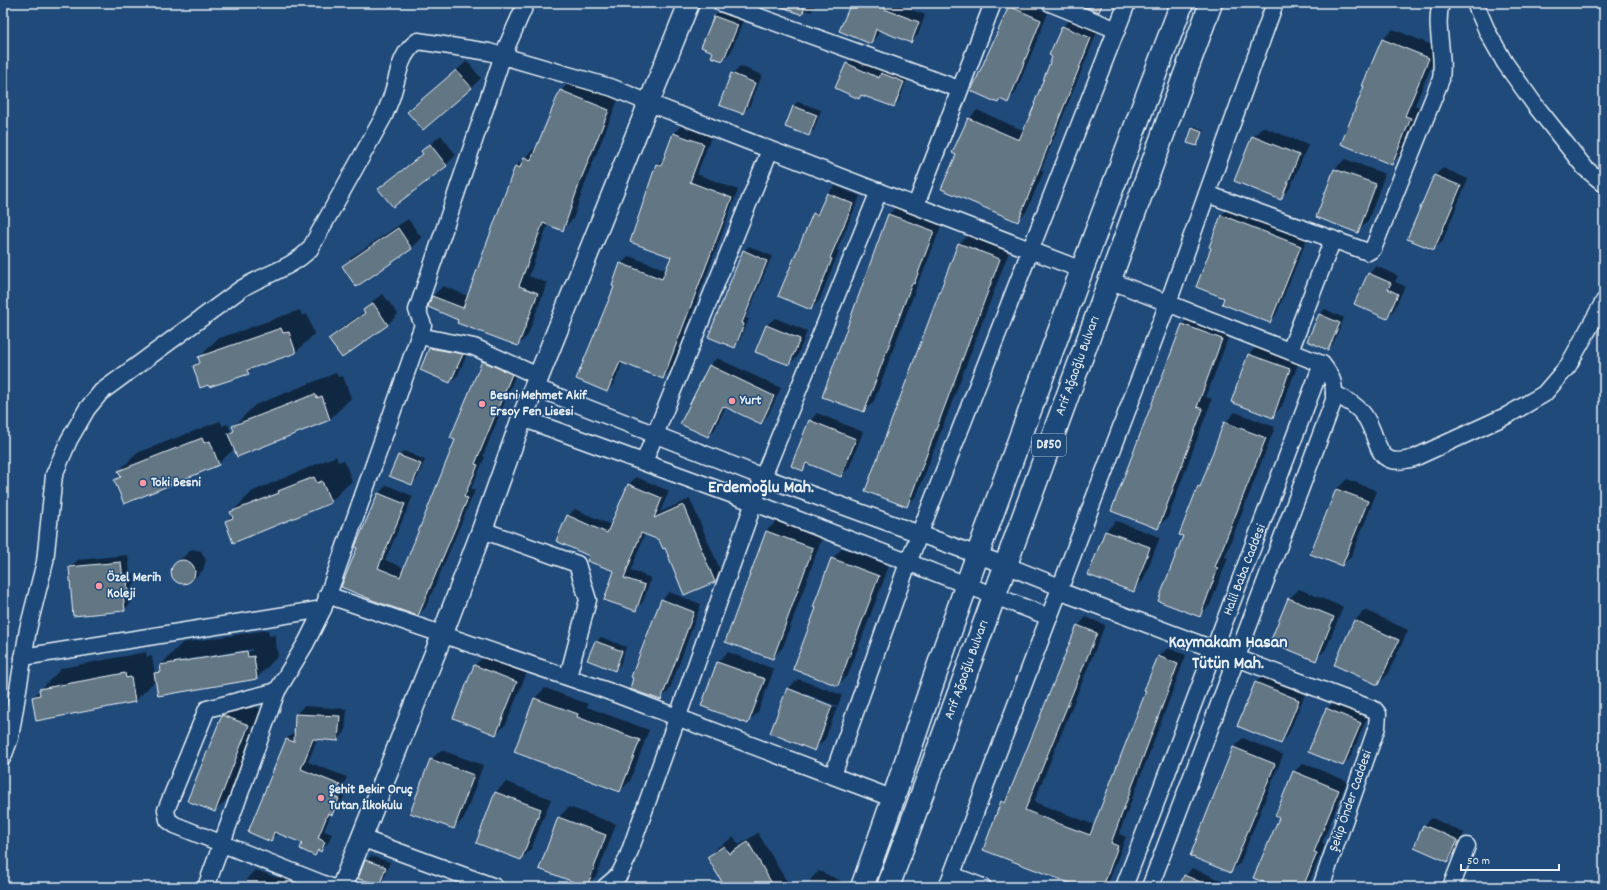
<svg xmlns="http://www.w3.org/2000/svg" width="1607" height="890" font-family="Dekko,sans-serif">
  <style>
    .shadow { fill: #0007; fill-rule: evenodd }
    .building { fill: #647684; stroke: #e8f1f8 }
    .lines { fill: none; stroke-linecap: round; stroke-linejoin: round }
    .minor-casing { stroke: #e8f1f8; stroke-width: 19 }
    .tertiary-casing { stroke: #e8f1f8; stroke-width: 23 }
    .trunk-casing { stroke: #e8f1f8; stroke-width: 25 }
    .minor { stroke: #1f4a7a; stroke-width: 16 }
    .tertiary { stroke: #1f4a7a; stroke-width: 20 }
    .trunk { stroke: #1f4a7a; stroke-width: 22 }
    .poi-dot { fill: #ff9aa2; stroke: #1f4a7a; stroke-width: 1.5 }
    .labels { text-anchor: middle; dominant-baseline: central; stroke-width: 3; stroke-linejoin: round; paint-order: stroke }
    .shield { fill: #1f4a7a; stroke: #acbfd2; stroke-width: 1 }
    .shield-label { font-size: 13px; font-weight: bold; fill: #e8f1f8 }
    .street-label { font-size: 14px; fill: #e8f1f8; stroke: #1f4a7a }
    .poi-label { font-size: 14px; font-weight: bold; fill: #e8f1f8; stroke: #1f4a7a; text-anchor: start }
    .district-label { font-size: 18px; font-weight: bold; fill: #e8f1f8; stroke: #1f4a7a }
  </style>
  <rect width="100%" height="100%" fill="#1f4a7a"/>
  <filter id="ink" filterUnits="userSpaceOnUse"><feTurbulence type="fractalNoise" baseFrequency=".025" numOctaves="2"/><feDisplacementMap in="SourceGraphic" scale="8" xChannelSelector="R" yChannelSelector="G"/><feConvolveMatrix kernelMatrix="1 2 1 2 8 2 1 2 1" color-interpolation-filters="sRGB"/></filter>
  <g filter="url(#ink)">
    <!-- shadow -->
    <g class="shadow">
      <path d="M752 3H762L759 6Z"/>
      <path d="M788 3H817L811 12 805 10 801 14Z"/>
      <path d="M852 3H895L925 15 918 35 911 41 880 29 877 36 870 43Z"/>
      <path d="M1014 3H1026L1048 13 1015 94 1007 101 1001 99 998 101 1010 7Z"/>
      <path d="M1078 3H1107L1099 11Z"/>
      <path d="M1490 3H1498L1496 5Z"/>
      <path d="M722 9 744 18 731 52 723 60 714 51V16Z"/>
      <path d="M1071 18 1098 30 1041 170 1044 171 1026 212 1018 220 957 154 969 119 977 110 1025 131 1037 104 1062 27Z"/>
      <path d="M1393 29 1439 48 1415 105 1421 108 1402 153 1392 163 1364 85 1383 39Z"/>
      <path d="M851 59 883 72 887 68 908 77 899 101 894 106 862 94 859 97 847 64Z"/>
      <path d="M467 61 481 78 471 88 409 112Z"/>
      <path d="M740 66 762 75 750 105 743 113 732 74Z"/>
      <path d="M571 80 618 100 591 167 573 219 563 229 548 224 529 276 547 283 528 335 518 345 429 307 433 296 443 286 468 296 516 166 535 148 537 149 561 91Z"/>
      <path d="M798 102 821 110 814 130 809 135 793 106Z"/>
      <path d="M681 126 711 137 697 174 738 190 671 370 663 378 623 362 614 384 607 391 615 286 621 264 629 256 667 270 672 257 657 165 665 157 674 133Z"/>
      <path d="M1195 126 1204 130 1196 145 1193 128Z"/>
      <path d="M1263 127 1308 145 1290 188 1280 199 1253 137Z"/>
      <path d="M441 135 456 155 446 165 379 189 423 153 422 151Z"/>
      <path d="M1345 159 1385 174 1368 221 1358 231 1317 216 1335 169Z"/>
      <path d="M1443 168 1468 179 1442 242 1434 249 1435 175Z"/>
      <path d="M835 186 860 196 837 250 839 251 819 301 811 309 814 214 822 207 828 193Z"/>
      <path d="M899 204 943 221 923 273 921 275 874 401 864 411 823 396 889 214Z"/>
      <path d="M1229 208 1307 239 1276 315 1269 322 1225 298 1212 247 1210 246 1222 215Z"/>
      <path d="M408 219 422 238 411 249 343 266 353 256Z"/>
      <path d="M969 234 1010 249 917 495 907 506 959 244Z"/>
      <path d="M749 246 772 256 746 318 749 319 739 342 734 347 744 251Z"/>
      <path d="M1376 266 1398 276 1395 282 1405 286 1394 310 1387 318 1369 274Z"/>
      <path d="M383 294 398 314 387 325 330 339 340 329 365 311 364 310 374 300Z"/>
      <path d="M1325 309 1344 318 1333 344 1328 349 1309 341 1320 314Z"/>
      <path d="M300 310 302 316 307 314 314 334 296 352 254 367 248 373 194 366 200 360 199 358 217 339Z"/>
      <path d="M1193 314 1232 328 1206 397 1212 399 1168 517 1158 527 1112 510 1183 324Z"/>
      <path d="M775 318 807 331 797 357 789 364 757 351 767 325Z"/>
      <path d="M438 341 470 347 458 375 450 382 430 348Z"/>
      <path d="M1260 344 1300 359 1282 406 1272 417 1232 401 1249 354Z"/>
      <path d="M490 353 519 366 483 456 485 457 471 489 475 490 426 607 418 615 356 547 379 493 387 485 413 496 385 560 404 568 456 440 482 361Z"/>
      <path d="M717 358 781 388 768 415 761 423 726 406 715 429 708 436 682 424 710 365Z"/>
      <path d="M336 373 338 377 343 376 351 398 330 419 235 448 218 464 115 480 121 475 119 471 137 453 220 421 223 426 228 424 231 432 234 429 233 427 255 405Z"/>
      <path d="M1235 412 1275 427 1225 557 1228 558 1210 605 1200 615 1184 535 1198 487 1202 483 1225 423Z"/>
      <path d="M817 413 863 432 849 468 841 476 809 463 803 469 810 421Z"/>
      <path d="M404 451 425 460 417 479 412 484 399 455Z"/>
      <path d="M336 456 338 462 344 460 352 481 330 502 226 521 233 515 232 512 253 491Z"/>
      <path d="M636 477 669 491 660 512 690 499 722 574 714 582 666 547 659 539 645 533 631 570 651 578 643 602 636 609 615 571 590 555 568 516 575 509 611 525 629 484Z"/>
      <path d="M1347 479 1377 491 1352 555 1342 565 1312 553 1337 489Z"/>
      <path d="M777 521 822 538 783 647 773 658 766 531Z"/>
      <path d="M1116 521 1160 537 1143 581 1133 591 1106 531Z"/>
      <path d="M842 548 889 566 848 675 838 685 818 607 832 559Z"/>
      <path d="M192 549 201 551 206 560 203 570 192 581 185 584 175 580 171 573 173 566Z"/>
      <path d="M128 555 130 573H134L135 584 131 588 132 602 124 610 70 567 78 560Z"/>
      <path d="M1299 589 1343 607 1326 649 1316 659 1289 599Z"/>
      <path d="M669 592 701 604 669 691 661 698 662 600Z"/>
      <path d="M1365 610 1408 630 1388 674 1378 684 1335 664 1355 620Z"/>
      <path d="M1086 617 1105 625 1034 802 1095 825 1148 691 1145 690 1159 656 1168 648 1186 655 1119 834 1126 837 1108 884 1106 887H1084L1002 802 1010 793 1078 626Z"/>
      <path d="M268 630 269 636 275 635 278 656 257 678 159 695 157 679 135 701 37 720 33 697 62 668 146 652 147 657 152 656 155 674 161 668V665L182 643ZM252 649V651L177 663V661Z"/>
      <path d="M601 637 626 647 620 665 615 670 596 642Z"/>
      <path d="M728 652 774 669 758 712 748 722 718 662Z"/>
      <path d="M485 655 527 672 506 724 496 734 454 717 475 665Z"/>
      <path d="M1264 675 1306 692 1288 735 1281 743 1238 725 1256 682Z"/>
      <path d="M798 679 842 695 825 739 815 749 788 689ZM792 689 837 706V708L792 691Z"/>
      <path d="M545 688 588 704 587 707 649 730 630 781 620 791 534 699Z"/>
      <path d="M238 700 264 710 230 796 215 811 223 715Z"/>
      <path d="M1335 701 1368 715 1350 758 1343 765 1327 709Z"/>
      <path d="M304 706 347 709 345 732 338 740 317 739 308 762 347 777 342 789 346 791 340 806 331 814 324 831 332 834 328 843 315 855 304 843 278 833 270 840 249 832 286 739 295 732 296 714Z"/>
      <path d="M1243 738 1283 755 1240 863 1231 871 1191 855 1234 747Z"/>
      <path d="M441 750 483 765 464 818 454 828 431 760Z"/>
      <path d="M1303 763 1347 781 1322 843 1325 844 1307 887H1278L1280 817 1294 772Z"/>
      <path d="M506 782 551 799 531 849 521 859 477 842 496 792Z"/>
      <path d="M569 807 616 824 597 875 587 885 540 868 559 817Z"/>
      <path d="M1432 818 1464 833 1455 853 1448 861 1424 826Z"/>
      <path d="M758 833 790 887H726L708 857 718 847 734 837 739 845Z"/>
      <path d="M371 856 390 862 384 878 379 883 366 861Z"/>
      <path d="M1192 868 1232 885 1231 887H1180L1185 876Z"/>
      <path d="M255 870 278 878 281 875 309 887H245L248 877Z"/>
      <path d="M819 871 848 884 847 887H808L811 879Z"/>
    </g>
    <!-- building -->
    <g class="building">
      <path d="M773 3H806L802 15Z"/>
      <path d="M851 3H874L885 7 884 9 919 22 911 43 876 29 871 44 839 31Z"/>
      <path d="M1075 3H1103L1099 12Z"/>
      <path d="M1009 6 1041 20 1008 103 1000 99 998 103 971 91Z"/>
      <path d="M714 16 738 25 723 61 711 57 713 52 701 47Z"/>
      <path d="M1062 26 1091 38 1018 222 941 189 956 155 952 153 968 118 1019 140 1035 104H1034L1052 57 1049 55Z"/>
      <path d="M1382 39 1429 58 1405 116 1411 118 1392 165 1341 144 1364 86H1362Z"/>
      <path d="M846 63 879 78 881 73 904 82 894 107 861 95 859 99 835 88Z"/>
      <path d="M456 70 472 88 423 130 407 112Z"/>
      <path d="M731 73 755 83 743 114 719 105Z"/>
      <path d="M560 90 609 110 581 179 563 231 543 223 519 286 538 293 518 346 457 323 458 320 428 307 432 296 463 308 515 166 520 168 524 157 531 160Z"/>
      <path d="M793 106 817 115 809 136 785 127Z"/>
      <path d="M1192 128 1202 132 1197 146 1187 143Z"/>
      <path d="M673 133 704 144 690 182 732 198 663 379 620 362 607 392 576 379 614 287 612 286 620 263 662 279 671 257 630 242 656 164 661 166Z"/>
      <path d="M1252 136 1299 155 1281 200 1234 181Z"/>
      <path d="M430 144 447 166 393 207 378 189 423 154 421 151Z"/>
      <path d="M1334 169 1376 184 1358 233 1316 217Z"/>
      <path d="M1434 175 1461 186 1434 250 1407 239Z"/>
      <path d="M827 193 853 204 830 258 832 259 811 310 778 296 813 213 817 215Z"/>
      <path d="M888 214 934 231 914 284 912 283 864 412 822 397Z"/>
      <path d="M1221 215 1301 246 1270 323 1222 304 1224 298 1196 287 1211 248 1209 247Z"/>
      <path d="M398 228 412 249 356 287 342 266Z"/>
      <path d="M958 243 1000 259 907 507 865 491Z"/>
      <path d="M743 250 767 261 742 323 744 324 735 348 708 337Z"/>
      <path d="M1368 273 1391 283 1388 289 1398 294 1387 319 1354 304Z"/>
      <path d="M373 303 388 325 342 358 328 339 365 313 363 310Z"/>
      <path d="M1319 314 1340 323 1328 350 1307 341Z"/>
      <path d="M1182 324 1222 339 1197 407 1203 409 1158 529 1111 511Z"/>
      <path d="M766 325 800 339 789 365 755 352Z"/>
      <path d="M281 328 283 333 289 332 296 353 247 370 249 374 209 387 208 385 200 388 193 366 200 363 198 357Z"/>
      <path d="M429 348 463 354 450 383 420 370Z"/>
      <path d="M1248 354 1290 369 1273 418 1231 402Z"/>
      <path d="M482 361 512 374 475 464 478 465 464 497 468 498 418 616 375 601 341 587 357 548 355 547 378 493 405 504 378 568 400 577 455 440 450 438Z"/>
      <path d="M709 365 774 396 761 424 723 406 708 437 680 424Z"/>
      <path d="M315 394 317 398 322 396 330 420 237 457 228 434 234 431 232 426Z"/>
      <path d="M809 420 856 439 841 477 806 463 803 471 791 466Z"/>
      <path d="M1224 422 1266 438 1215 567 1218 568 1200 617 1158 601 1183 536 1179 535 1198 486 1200 487Z"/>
      <path d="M202 438 204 443 210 441 219 465 124 504 114 480 121 477 118 471Z"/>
      <path d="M398 455 421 464 412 485 389 476Z"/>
      <path d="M314 477 317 483 322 481 331 503 233 543 225 521 233 518 230 512 279 493 278 491Z"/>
      <path d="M628 484 662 498 654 518 683 505 715 582 684 595 665 548 663 549 659 540 641 533 624 578 645 585 636 611 604 600 614 571 587 561 589 556 556 541 567 515 607 533Z"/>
      <path d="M1336 489 1368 501 1342 566 1310 554Z"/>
      <path d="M766 531 813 548 773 659 725 642Z"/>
      <path d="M1105 531 1150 547 1134 592 1088 575Z"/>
      <path d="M831 558 879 576 838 686 793 669 816 608 813 607Z"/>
      <circle cx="183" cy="572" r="12"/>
      <path d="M121 562 123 580H127L128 592 123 593 125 611 73 616 69 567Z"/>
      <path d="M1288 598 1334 617 1316 661 1270 642Z"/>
      <path d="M661 599 694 612 661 700 630 689 633 678 631 677Z"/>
      <path d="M1354 620 1399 640 1378 685 1334 665Z"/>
      <path d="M1077 625 1097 633 1025 810 1052 821 1090 835 1146 691 1144 690 1158 656 1178 664 1111 843 1118 846 1103 887H1080L983 850 1001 801 1005 803Z"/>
      <path d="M595 641 622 651 615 671 587 660Z"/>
      <path d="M247 651 248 657 254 656 257 679 158 696 154 673 161 672 160 665Z"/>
      <path d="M717 662 765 679 748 724 701 706Z"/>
      <path d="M474 665 517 682 496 735 453 718Z"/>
      <path d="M125 673 126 678 131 677 135 702 36 721 32 697 40 695 39 689Z"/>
      <path d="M1255 682 1299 700 1281 744 1237 726Z"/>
      <path d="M787 688 832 706 815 751 770 733Z"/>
      <path d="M534 698 578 714 577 717 640 740 620 792 514 752Z"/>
      <path d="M1326 708 1361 723 1343 766 1308 752Z"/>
      <path d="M295 714 340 716 338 741 313 739 301 769 340 785 335 797 339 799 332 815 328 813 318 838 325 842 321 852 318 850 315 856 300 849 302 843 274 832 271 842 248 832 286 739 294 742Z"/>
      <path d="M222 715 249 725 215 812 187 801Z"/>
      <path d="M1233 747 1275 764 1231 873 1190 856Z"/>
      <path d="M430 759 474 775 454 829 410 813Z"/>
      <path d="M1293 771 1339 790 1314 852 1317 853 1303 887H1276L1253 878 1279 818 1275 816Z"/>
      <path d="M495 792 541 809 521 860 476 843Z"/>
      <path d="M558 817 606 835 587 887 539 869Z"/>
      <path d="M1423 825 1458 840 1448 862 1414 847Z"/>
      <path d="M748 842 774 887H725L707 857 724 846 729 854Z"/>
      <path d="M365 860 386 867 380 884 358 879Z"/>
      <path d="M1184 875 1212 887H1179Z"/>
    </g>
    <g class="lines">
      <defs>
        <g id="minor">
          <path d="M721 3 959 89"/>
          <path d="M1050 3 1117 30"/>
          <path d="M1475 3 1488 33 1505 63 1535 105 1585 168 1604 184"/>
          <path d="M1207 194 1368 252 1373 249 1441 79C1445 54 1434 27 1441 3"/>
          <path d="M916 205 993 3"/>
          <path d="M1109 280 1322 364C1332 376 1335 384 1334 400L1150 887"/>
          <path d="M419 336 474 347 538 376"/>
          <path d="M1290 351 1333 239"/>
          <path d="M534 387 763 477 1005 565 1060 587"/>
          <path d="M1334 394C1346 399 1359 407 1366 418 1381 442 1374 470 1414 458L1508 415 1544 394 1568 366 1604 301"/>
          <path d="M522 418 755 503 1049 617"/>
          <path d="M644 462 770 150"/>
          <path d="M482 530 577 564 588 600 568 677"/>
          <path d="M1059 591 1375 710 1378 714 1377 727 1321 887"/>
          <path d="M327 595 605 690 894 799"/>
          <path d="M23 657 323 609"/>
          <path d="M277 691 207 709 166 810 168 820 175 825 331 887"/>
          <path d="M3 757 10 738 28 629 45 562 54 475 69 440 87 409 101 392 241 289C264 274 291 269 310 249L384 116C387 108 391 100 393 92 399 73 400 53 418 41L489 52 613 88 649 103 1082 270"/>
          <path d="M833 775 908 563 1127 3"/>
          <path d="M361 838 495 887"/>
          <path d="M952 875 983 887"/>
          <path d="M206 887 277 691 306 643 323 609 423 325 417 310 503 55 526 3"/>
          <path d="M605 887 619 875 627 859 763 477 879 191"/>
          <path d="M947 887 1168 303 1275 3"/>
          <path d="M1124 887 1322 364"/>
          <path d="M1451 887 1467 846"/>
        </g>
        <path id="tertiary" d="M342 887 443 633 482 530 522 418 689 3"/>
        <g id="trunk">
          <path d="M862 887C899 786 931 684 967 584 1037 389 1109 196 1182 3"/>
          <path d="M888 887 1211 3"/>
        </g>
      </defs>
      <!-- minor casing -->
      <use href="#minor" class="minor-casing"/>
      <!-- tertiary casing -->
      <use href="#tertiary" class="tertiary-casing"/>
      <!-- trunk casing -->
      <use href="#trunk" class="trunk-casing"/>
      <!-- minor -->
      <use href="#minor" class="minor"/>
      <!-- tertiary -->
      <use href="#tertiary" class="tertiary"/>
      <!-- trunk -->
      <use href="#trunk" class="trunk"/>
    </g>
  </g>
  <!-- markers -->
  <g class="poi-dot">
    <circle cx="732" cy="401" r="4"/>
    <circle cx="482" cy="404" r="4"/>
    <circle cx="143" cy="483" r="4"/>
    <circle cx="99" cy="586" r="4"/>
    <circle cx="321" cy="798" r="4"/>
  </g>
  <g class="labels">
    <!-- shield labels -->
    <rect class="shield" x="1032" y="434" width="34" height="22" rx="3"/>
    <g class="shield-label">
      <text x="1049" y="445">D850</text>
    </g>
    <!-- street labels -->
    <g class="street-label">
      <text transform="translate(1078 366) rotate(-70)">Arif Ağaoğlu Bulvarı</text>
      <text transform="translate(1245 570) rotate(-69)">Halil Baba Caddesi</text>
      <text transform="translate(967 670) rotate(-70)">Arif Ağaoğlu Bulvarı</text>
      <text transform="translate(1351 801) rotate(-71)">Şekip Önder Caddesi</text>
    </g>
    <!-- poi labels -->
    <g class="poi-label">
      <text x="490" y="396">Besni Mehmet Akif<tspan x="490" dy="16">Ersoy Fen Lisesi</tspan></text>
      <text x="740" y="401">Yurt</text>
      <text x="151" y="483">Toki Besni</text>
      <text x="107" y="578">Özel Merih<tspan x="107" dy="16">Koleji</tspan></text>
      <text x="329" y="790">Şehit Bekir Oruç<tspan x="329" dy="16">Tutan İlkokulu</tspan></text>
    </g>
    <!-- district labels -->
    <g class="district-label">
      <text x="761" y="488">Erdemoğlu Mah.</text>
      <text x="1228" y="643">Kaymakam Hasan<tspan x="1228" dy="21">Tütün Mah.</tspan></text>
    </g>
  </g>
  <!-- margin -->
  <rect width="1607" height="890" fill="none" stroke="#1f4a7a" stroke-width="16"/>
  <rect x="8" y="8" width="1591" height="874" fill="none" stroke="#e8f1f8" stroke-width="1.5" filter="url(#ink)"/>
  <!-- scale -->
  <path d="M1461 864v6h98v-6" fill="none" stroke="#e8f1f8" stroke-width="2"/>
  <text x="1467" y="864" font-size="12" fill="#e8f1f8" stroke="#1f4a7a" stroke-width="3" paint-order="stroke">50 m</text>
</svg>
